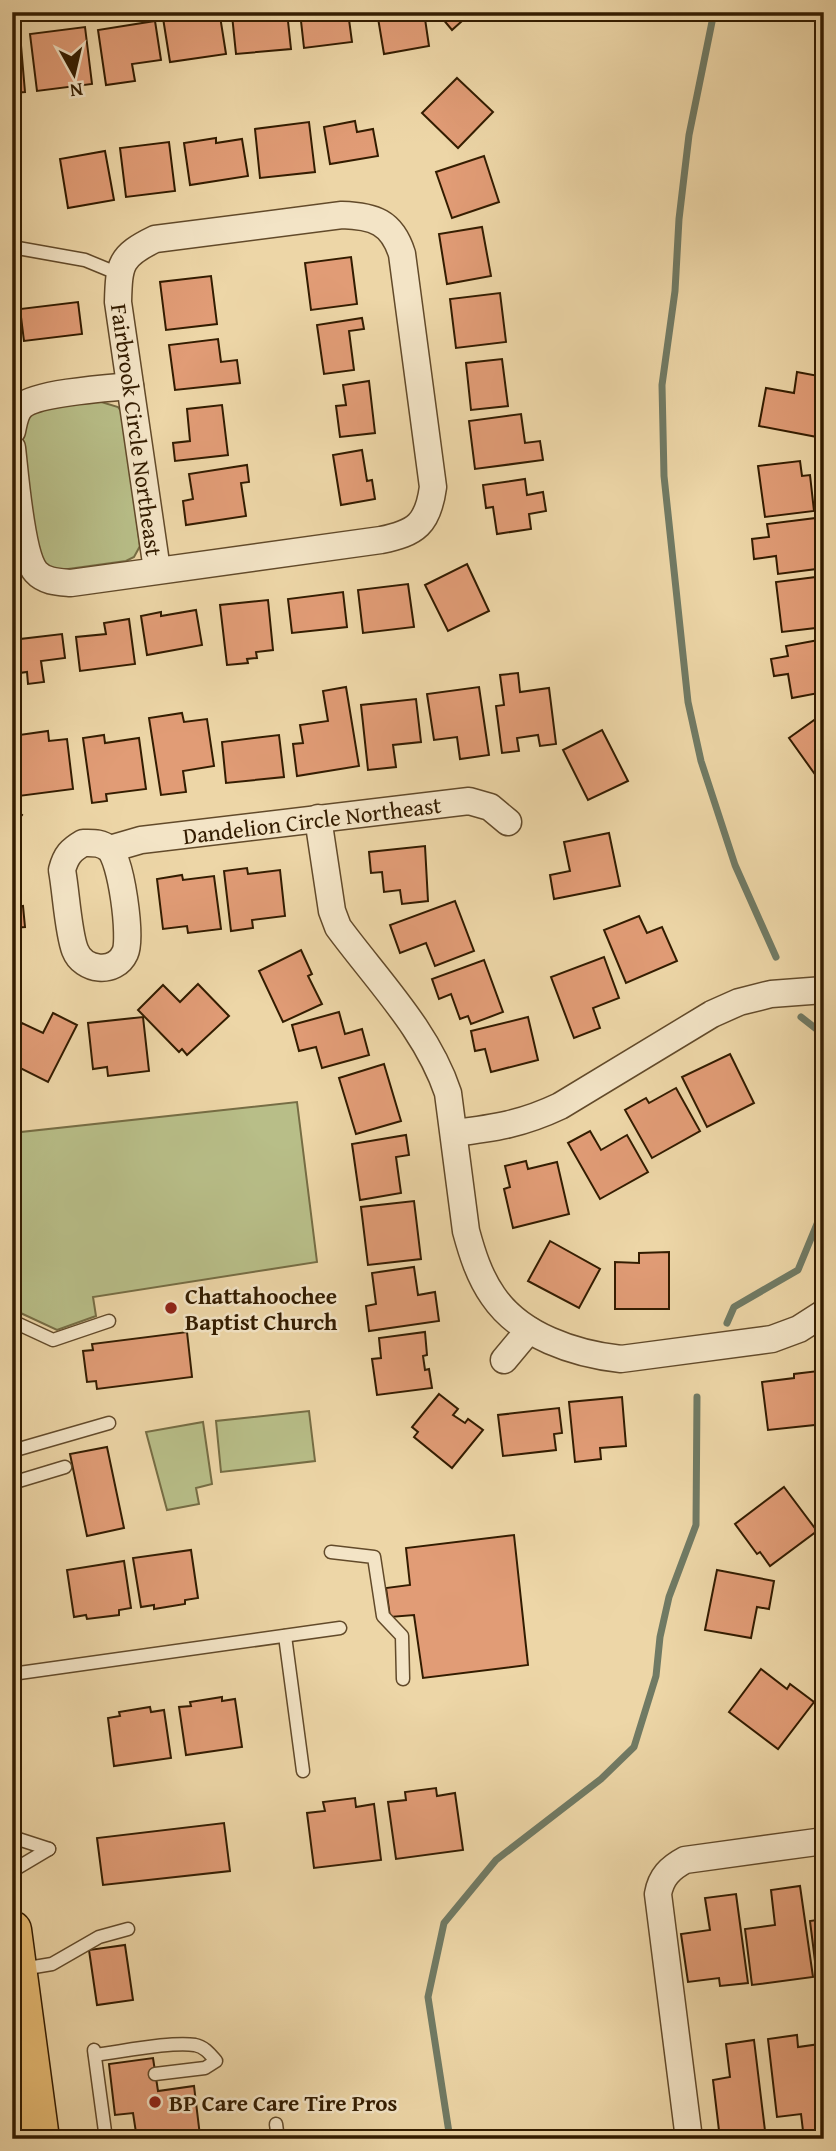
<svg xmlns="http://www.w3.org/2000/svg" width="836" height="2151" font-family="'Gentium Book Plus',serif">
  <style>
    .green { fill: #b8be88; stroke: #766d44; stroke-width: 2 }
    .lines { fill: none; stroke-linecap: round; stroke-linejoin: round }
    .stream { stroke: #707a64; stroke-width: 7 }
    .building { fill: #e19c76; stroke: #331c00; stroke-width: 2 }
    .service-casing { stroke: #624a2a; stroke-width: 15 }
    .minor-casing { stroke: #624a2a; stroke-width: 29 }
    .primary-casing { stroke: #331c00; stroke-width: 41 }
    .service { stroke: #f3e4c6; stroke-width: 12 }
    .minor { stroke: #f3e4c6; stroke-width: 26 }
    .primary { stroke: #e6bb74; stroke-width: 38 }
    .poi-dot { fill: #8f2418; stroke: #f3e4c6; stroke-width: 2.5 }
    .labels { text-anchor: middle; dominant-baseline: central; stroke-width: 5; stroke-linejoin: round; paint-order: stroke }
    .street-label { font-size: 23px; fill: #331c00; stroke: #f3e4c6 }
    .poi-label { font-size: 23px; font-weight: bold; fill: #331c00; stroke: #f3e4c6; text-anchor: start }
  </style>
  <rect width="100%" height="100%" fill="#edd6a7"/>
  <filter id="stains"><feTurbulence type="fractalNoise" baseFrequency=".00286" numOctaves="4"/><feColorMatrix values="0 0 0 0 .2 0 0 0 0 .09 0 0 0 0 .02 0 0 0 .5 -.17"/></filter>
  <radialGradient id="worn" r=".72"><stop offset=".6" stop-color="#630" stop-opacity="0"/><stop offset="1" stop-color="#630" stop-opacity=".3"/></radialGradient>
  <!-- green -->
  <g class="green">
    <path d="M98 401 118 407 123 414 140 546 134 557 126 561 61 570 50 569 37 555 22 449V435L26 416 36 410Z"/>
    <path d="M297 1102 317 1262 93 1297 96 1316 57 1330 12 1309V1133Z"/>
    <path d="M309 1411 315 1461 221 1472 216 1421Z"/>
    <path d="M203 1422 212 1484 196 1488 199 1504 167 1510 146 1432Z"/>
  </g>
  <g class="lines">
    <!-- stream -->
    <g class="stream">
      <path d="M714 12 689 135 679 219 675 291 662 385 664 476 688 702 701 761 735 865 776 957"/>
      <path d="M801 1017 824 1035"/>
      <path d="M727 1323 734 1307 798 1270 824 1207"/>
      <path d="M450 2139 428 1997 444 1923 496 1860 601 1779 634 1747 656 1676 660 1637 669 1597 696 1525 697 1397"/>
    </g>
  </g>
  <!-- building -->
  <g class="building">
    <path d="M255 12H287L291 49 236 54 232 15Z"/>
    <path d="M300 12H348L352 42 304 48Z"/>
    <path d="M377 12H424L429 46 384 54Z"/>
    <path d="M437 12H472L452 30Z"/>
    <path d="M189 14 190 20 220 16 226 54 170 62 163 18Z"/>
    <path d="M155 21 161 60 132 64 135 81 106 85 98 30Z"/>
    <path d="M85 27 92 84 37 91 30 34Z"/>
    <path d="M12 34H20L25 92 12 93Z"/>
    <path d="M457 78 493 112 458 148 422 113Z"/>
    <path d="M355 121 357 132 373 129 378 156 330 164 324 127Z"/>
    <path d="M309 122 315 172 260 178 255 129Z"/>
    <path d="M216 138V143L242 139 248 176 190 185 184 143Z"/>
    <path d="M169 142 175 191 126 197 120 148Z"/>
    <path d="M12 143H15L21 199 12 200Z"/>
    <path d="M105 151 114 200 68 208 60 159Z"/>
    <path d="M484 156 499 202 452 218 436 172Z"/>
    <path d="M482 227 491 276 447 284 439 234Z"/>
    <path d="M351 257 357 304 311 310 305 263Z"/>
    <path d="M211 276 217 324 166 330 160 282Z"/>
    <path d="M500 293 506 342 456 348 450 299Z"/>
    <path d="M78 302 82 334 24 341 20 309Z"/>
    <path d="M12 309H14L19 356 12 357Z"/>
    <path d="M362 318 364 329 349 331 354 370 324 374 317 325Z"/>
    <path d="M218 339 221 362 237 360 240 383 175 390 169 345Z"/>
    <path d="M502 359 508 406 471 410 466 363Z"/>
    <path d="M797 372 824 377V402L817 437 759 426 766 388 794 393Z"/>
    <path d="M369 381 375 433 340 437 336 406 346 405 343 385Z"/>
    <path d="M222 405 228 455 175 461 173 443 190 441 187 409Z"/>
    <path d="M521 414 525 443 540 441 543 460 475 469 469 421Z"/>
    <path d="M362 450 367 481 372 480 375 499 341 505 333 455Z"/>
    <path d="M800 461 802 476 810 475 814 511 765 517 758 466Z"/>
    <path d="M247 465 249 482 241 483 246 516 186 525 183 501 193 499 189 474Z"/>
    <path d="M525 479 527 495 543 492 546 511 529 514 531 529 497 534 493 507 486 508 483 485Z"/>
    <path d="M824 517V568L778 574 776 556 754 559 752 539 769 537 767 524Z"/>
    <path d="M467 564 489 611 448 631 425 585Z"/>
    <path d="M824 576V627L782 632 776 582Z"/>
    <path d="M408 584 414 627 363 633 358 590Z"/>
    <path d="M343 592 347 627 292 633 288 599Z"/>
    <path d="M268 600 273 650 256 652 257 658 247 659 248 663 227 665 220 605Z"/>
    <path d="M196 610 202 645 147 655 141 616 161 612V616Z"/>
    <path d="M129 619 135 664 80 671 76 637 106 634 104 623Z"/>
    <path d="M62 634 65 658 41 661 44 682 28 684 27 672 12 674V640Z"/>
    <path d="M824 639V692L792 698 788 674 774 676 771 659 788 656 786 646Z"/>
    <path d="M518 673 520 692 549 688 556 744 540 746 538 735 517 738 519 751 502 753 496 706 504 705 500 675Z"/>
    <path d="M346 687 359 766 297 776 293 744 303 743 300 725 328 721 323 691Z"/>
    <path d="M479 687 489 755 460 759 457 737 434 740 427 694Z"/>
    <path d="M416 699 421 742 393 745 396 767 368 770 361 705Z"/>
    <path d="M182 713 184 722 207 719 214 766 183 771 186 792 161 795 149 718Z"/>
    <path d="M824 713V777L819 780 789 738Z"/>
    <path d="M602 730 628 781 588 800 563 750Z"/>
    <path d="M48 731 49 741 67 739 73 789 19 796 12 736Z"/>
    <path d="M104 735 105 743 139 738 146 789 106 794 107 801 92 803 83 738Z"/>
    <path d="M279 735 284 777 226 783 222 742Z"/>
    <path d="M12 807 22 815 12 828Z"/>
    <path d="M609 833 620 886 554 899 550 875 570 871 564 842Z"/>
    <path d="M425 846 428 901 402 904 400 890 384 892 382 872 371 873 369 852Z"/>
    <path d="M247 868 248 874 280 870 285 916 252 920 253 928 231 931 224 871Z"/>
    <path d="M12 873H14L17 907 23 906 25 927 12 928Z"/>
    <path d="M182 875 183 880 214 876 221 929 188 933 187 926 163 929 157 879Z"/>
    <path d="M455 901 474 951 435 966 426 943 400 953 390 925Z"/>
    <path d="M639 916 647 933 662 927 677 961 626 983 604 930Z"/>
    <path d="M301 950 312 974 308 976 322 1004 283 1022 259 971Z"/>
    <path d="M604 957 619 998 593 1008 600 1028 574 1038 551 977Z"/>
    <path d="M12 958 19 1004 12 1005Z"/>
    <path d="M484 960 503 1012 471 1024 468 1016 460 1019 451 994 439 999 432 979Z"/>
    <path d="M198 984 229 1016 187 1055 182 1049 179 1052 138 1010 163 985 180 1002Z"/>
    <path d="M339 1012 345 1034 362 1029 369 1055 322 1068 316 1047 299 1051 292 1025Z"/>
    <path d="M53 1013 77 1025 48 1082 12 1064V1043L22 1023 43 1033Z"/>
    <path d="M143 1017 149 1071 108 1076 107 1067 93 1069 88 1023Z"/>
    <path d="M528 1017 538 1060 491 1072 485 1049 475 1051 471 1031Z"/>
    <path d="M730 1054 754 1103 707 1127 682 1077Z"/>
    <path d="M384 1064 401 1121 356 1134 339 1078Z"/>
    <path d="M676 1088 700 1131 652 1158 625 1110 646 1098 649 1103Z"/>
    <path d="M590 1131 601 1150 627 1135 648 1172 600 1199 568 1143Z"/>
    <path d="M406 1135 409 1155 396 1157 401 1193 360 1200 352 1144Z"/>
    <path d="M526 1161 528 1169 557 1162 569 1214 513 1228 504 1189 510 1187 505 1166Z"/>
    <path d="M414 1201 421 1259 368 1265 361 1207Z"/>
    <path d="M550 1241 600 1269 579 1308 528 1281Z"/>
    <path d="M669 1252V1309H615V1262L639 1263V1253Z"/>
    <path d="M414 1267 418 1295 435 1292 439 1321 369 1331 366 1306 376 1304 372 1273Z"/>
    <path d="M187 1332 192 1377 97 1389 96 1381 87 1382 83 1351 93 1350 92 1344Z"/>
    <path d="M425 1332 427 1355 423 1356 425 1370 429 1369 432 1388 377 1395 372 1359 381 1358 379 1338Z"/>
    <path d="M818 1371 821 1391 824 1390V1424L768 1430 762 1382 794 1378V1374Z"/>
    <path d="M439 1394 458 1409 453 1415 465 1423 468 1419 483 1430 452 1468 414 1437 418 1432 412 1427Z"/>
    <path d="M622 1397 626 1446 600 1448 601 1459 575 1462 569 1402Z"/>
    <path d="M559 1408 562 1433 554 1434 556 1450 503 1456 498 1415Z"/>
    <path d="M107 1447 124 1528 87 1536 70 1454Z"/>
    <path d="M784 1487 817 1531 770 1566 760 1552 757 1554 735 1524Z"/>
    <path d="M514 1535 528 1665 423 1678 414 1615 390 1617 386 1588 410 1585 406 1548Z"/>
    <path d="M191 1550 198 1598 185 1600V1604L154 1609V1605L141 1607 133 1558Z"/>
    <path d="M124 1561 131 1608 119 1610V1615L87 1619 86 1615 74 1617 67 1570Z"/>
    <path d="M717 1570 774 1581 769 1609 757 1607 751 1638 705 1630Z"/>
    <path d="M761 1669 787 1689 790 1684 814 1702 778 1749 729 1712Z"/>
    <path d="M222 1697V1701L235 1699 242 1747 186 1755 179 1707 191 1706 190 1702Z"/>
    <path d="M150 1707 151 1712 164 1710 171 1758 114 1766 108 1718 120 1716 119 1712Z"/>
    <path d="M824 1720V1762L817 1721Z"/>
    <path d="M436 1788 437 1796 455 1793 463 1850 396 1859 388 1802 406 1800 405 1792Z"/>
    <path d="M355 1798 356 1807 374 1804 381 1860 314 1868 307 1813 325 1811 323 1802Z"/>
    <path d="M224 1823 230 1871 103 1885 97 1838Z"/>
    <path d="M800 1886 813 1977 752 1985 745 1929 775 1925 771 1890Z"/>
    <path d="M736 1894 748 1983 720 1986 719 1978 688 1982 681 1934 710 1930 705 1898Z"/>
    <path d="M824 1919V1976L817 1977 810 1921Z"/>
    <path d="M125 1945 133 2000 97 2005 89 1950Z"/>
    <path d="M797 2035 798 2047 820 2044 824 2077V2139H804L801 2114 777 2117 768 2039Z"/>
    <path d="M754 2040 766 2139H720L713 2080 730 2077 726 2044Z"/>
    <path d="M153 2058 158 2091 194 2086 200 2136 179 2139H137L133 2113 115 2115 109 2064Z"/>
  </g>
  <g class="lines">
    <defs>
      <g id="service">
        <path d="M12 247 85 260 119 274"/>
        <path d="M12 1321 53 1340 109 1321"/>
        <path d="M12 1451 109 1423"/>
        <path d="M12 1483 65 1467"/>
        <path d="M331 1552 374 1557 383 1616 402 1636 403 1679"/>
        <path d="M285 1636 303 1771"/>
        <path d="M12 1674 340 1628"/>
        <path d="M12 1837 49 1849"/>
        <path d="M12 1871 49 1849"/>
        <path d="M22 1969 52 1964 99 1937 128 1929"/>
        <path d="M94 2050 106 2139"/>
        <path d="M95 2055C120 2052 172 2041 195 2045 205 2047 210 2054 216 2061L205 2068 155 2074"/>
        <path d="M276 2124 278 2139"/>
      </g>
      <g id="minor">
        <path d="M12 431C14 422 15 412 22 406 37 393 108 388 130 386"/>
        <path d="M12 448C15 473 21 555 36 572 45 582 59 582 71 583L381 540C416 533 428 524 433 487L402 254C392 222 374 216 342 215L155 239C120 256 119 264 118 302L157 570"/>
        <path d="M318 818 332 911 338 927C377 980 427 1030 448 1093L466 1231C472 1253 479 1276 493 1296 520 1336 575 1354 621 1359L772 1339 799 1329 824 1313"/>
        <path d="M83 843C92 843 101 842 109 849 121 858 132 938 125 953 115 975 83 971 75 950 68 932 66 891 62 870 66 855 71 850 83 843Z"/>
        <path d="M110 849 141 840 469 801 490 807 508 822"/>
        <path d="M454 1133C495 1128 522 1124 560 1106L712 1014 739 1002 771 994 824 990"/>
        <path d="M504 1360 529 1330"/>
        <path d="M689 2139 658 1894C661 1877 670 1868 685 1860L824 1841"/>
      </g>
      <path id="primary" d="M12 1930 40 2139"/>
    </defs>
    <!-- service casing -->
    <use href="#service" class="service-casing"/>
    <!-- minor casing -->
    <use href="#minor" class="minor-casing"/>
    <!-- primary casing -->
    <use href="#primary" class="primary-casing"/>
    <!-- service -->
    <use href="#service" class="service"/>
    <!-- minor -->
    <use href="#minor" class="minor"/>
    <!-- primary -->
    <use href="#primary" class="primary"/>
  </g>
  <!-- markers -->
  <g class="poi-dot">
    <circle cx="171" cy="1308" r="7"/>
    <circle cx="155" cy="2102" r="7"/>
  </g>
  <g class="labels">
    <!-- street labels -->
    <g class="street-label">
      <text transform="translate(137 430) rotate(82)">Fairbrook Circle Northeast</text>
      <text transform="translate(312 820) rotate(-7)">Dandelion Circle Northeast</text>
    </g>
    <!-- poi labels -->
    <g class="poi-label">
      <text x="185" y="1295">Chattahoochee<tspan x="185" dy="26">Baptist Church</tspan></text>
      <text x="169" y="2102">BP Care Care Tire Pros</text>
    </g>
  </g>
  <!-- margin -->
  <rect width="836" height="2151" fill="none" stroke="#edd6a7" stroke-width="42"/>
  <rect x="14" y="14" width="808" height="2123" fill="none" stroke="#331c00" stroke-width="3.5"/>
  <rect x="21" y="21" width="794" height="2109" fill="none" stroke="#331c00" stroke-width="2"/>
  <!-- north arrow -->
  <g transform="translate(74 74) rotate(172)" stroke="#f3e4c6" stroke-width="5" paint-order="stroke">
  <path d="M0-5L12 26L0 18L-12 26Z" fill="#331c00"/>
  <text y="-10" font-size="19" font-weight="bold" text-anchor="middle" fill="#331c00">N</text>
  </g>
  <rect width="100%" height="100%" filter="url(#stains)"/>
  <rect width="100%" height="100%" fill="url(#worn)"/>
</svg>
